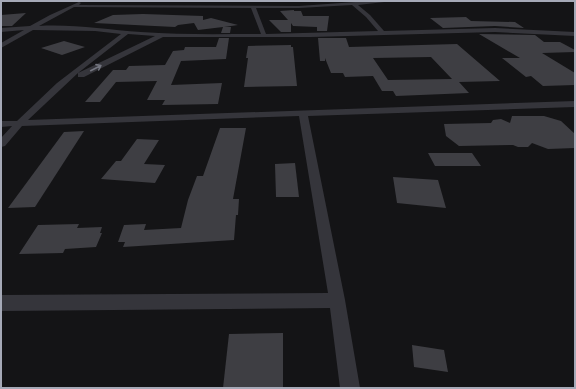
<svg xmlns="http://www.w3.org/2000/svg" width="576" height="389" font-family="Roboto,sans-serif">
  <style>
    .building { fill: #3e3e43; fill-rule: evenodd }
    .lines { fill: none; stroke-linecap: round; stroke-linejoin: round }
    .street { fill: #35353b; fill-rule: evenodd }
    .oneway { stroke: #73757f }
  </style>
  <rect width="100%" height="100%" fill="#141416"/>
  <!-- building -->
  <g class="building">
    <path d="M294 10V11H301L303 16H329L327 31H317V27L293 26 291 23V32H281L269 20H288L280 11Z"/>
    <path d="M26 13 12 26H1V15Z"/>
    <path d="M143 14 203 16V20L211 18 238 25 224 27H231L230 33H221L223 27 198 30 194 23 178 25 175 27 94 23 113 15Z"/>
    <path d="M466 17 471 21 515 22 524 28 495 26 443 28 430 18Z"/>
    <path d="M479 34 535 35 544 42H560L575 50V52L542 53 575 73V85L543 86 531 76 526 77 502 58H520Z"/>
    <path d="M219 38H229L226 59 181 61 171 85 222 83 218 104 162 105 165 100H147L157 81 116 82 100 102H85L113 70H126L129 66 165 65 173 51 184 50 185 47H216Z"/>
    <path d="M318 38H346L349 47 457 44 500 81 459 82 469 93 396 96 393 91H382L373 76 345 77 343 73H331L325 58V61H320ZM431 57 452 79 388 80 373 58Z"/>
    <path d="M64 41 85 47 62 55 41 48Z"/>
    <path d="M291 45V47H293L297 86 244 87 248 58H246L248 46Z"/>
    <path d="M512 116H544L561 121 575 134V148L548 149 532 143 528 147H518L513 145 459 146 446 136 444 124 491 123 493 120 501 119 510 123Z"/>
    <path d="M220 128H246L233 199H239L238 215H236L234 240 123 247 125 242H118L124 225 146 224 144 230 181 228 188 200 197 176H203Z"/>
    <path d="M84 131 35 207 8 208 64 132Z"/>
    <path d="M137 139 159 140 144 164 165 165 155 183 101 179 116 161H121Z"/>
    <path d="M428 153H472L481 166H435Z"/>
    <path d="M295 163 299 197H276L275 164Z"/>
    <path d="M393 177 438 180 446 208 397 203Z"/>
    <path d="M79 224 77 228 102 227 100 233H102L96 247 65 249 63 253 19 254 38 225Z"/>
    <path d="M283 333V388H223L229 334Z"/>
    <path d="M412 345 444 350 448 372 414 367Z"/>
  </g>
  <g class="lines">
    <!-- street -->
    <path class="street" d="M369 1H393L358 5 370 15 384 31 495 28 575 32V36L495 32 311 37H163L84 77H78V73L28 120 575 101V107L308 116 345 300 360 388H340L330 308 1 311V295L328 293 299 116 22 126 5 146 1 147V138L12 126 1 127V121H17L57 83 121 34 95 31 33 30 1 48V43L24 30 1 32V28L30 26 50 15 79 2 81 3 79 5 299 6ZM352 5 366 17 378 31 266 34 256 8H299ZM74 7 251 8 261 34C221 34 180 35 141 32 107 30 73 24 39 26ZM128 34 155 36 78 73Z"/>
  </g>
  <!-- one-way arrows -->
  <defs><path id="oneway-shaft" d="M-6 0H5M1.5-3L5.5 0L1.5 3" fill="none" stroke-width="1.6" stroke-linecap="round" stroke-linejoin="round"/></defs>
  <use class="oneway" href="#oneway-shaft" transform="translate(96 68) rotate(-27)"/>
  <!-- border -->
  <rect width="576" height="389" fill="none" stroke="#a5a9b7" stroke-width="4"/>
</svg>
